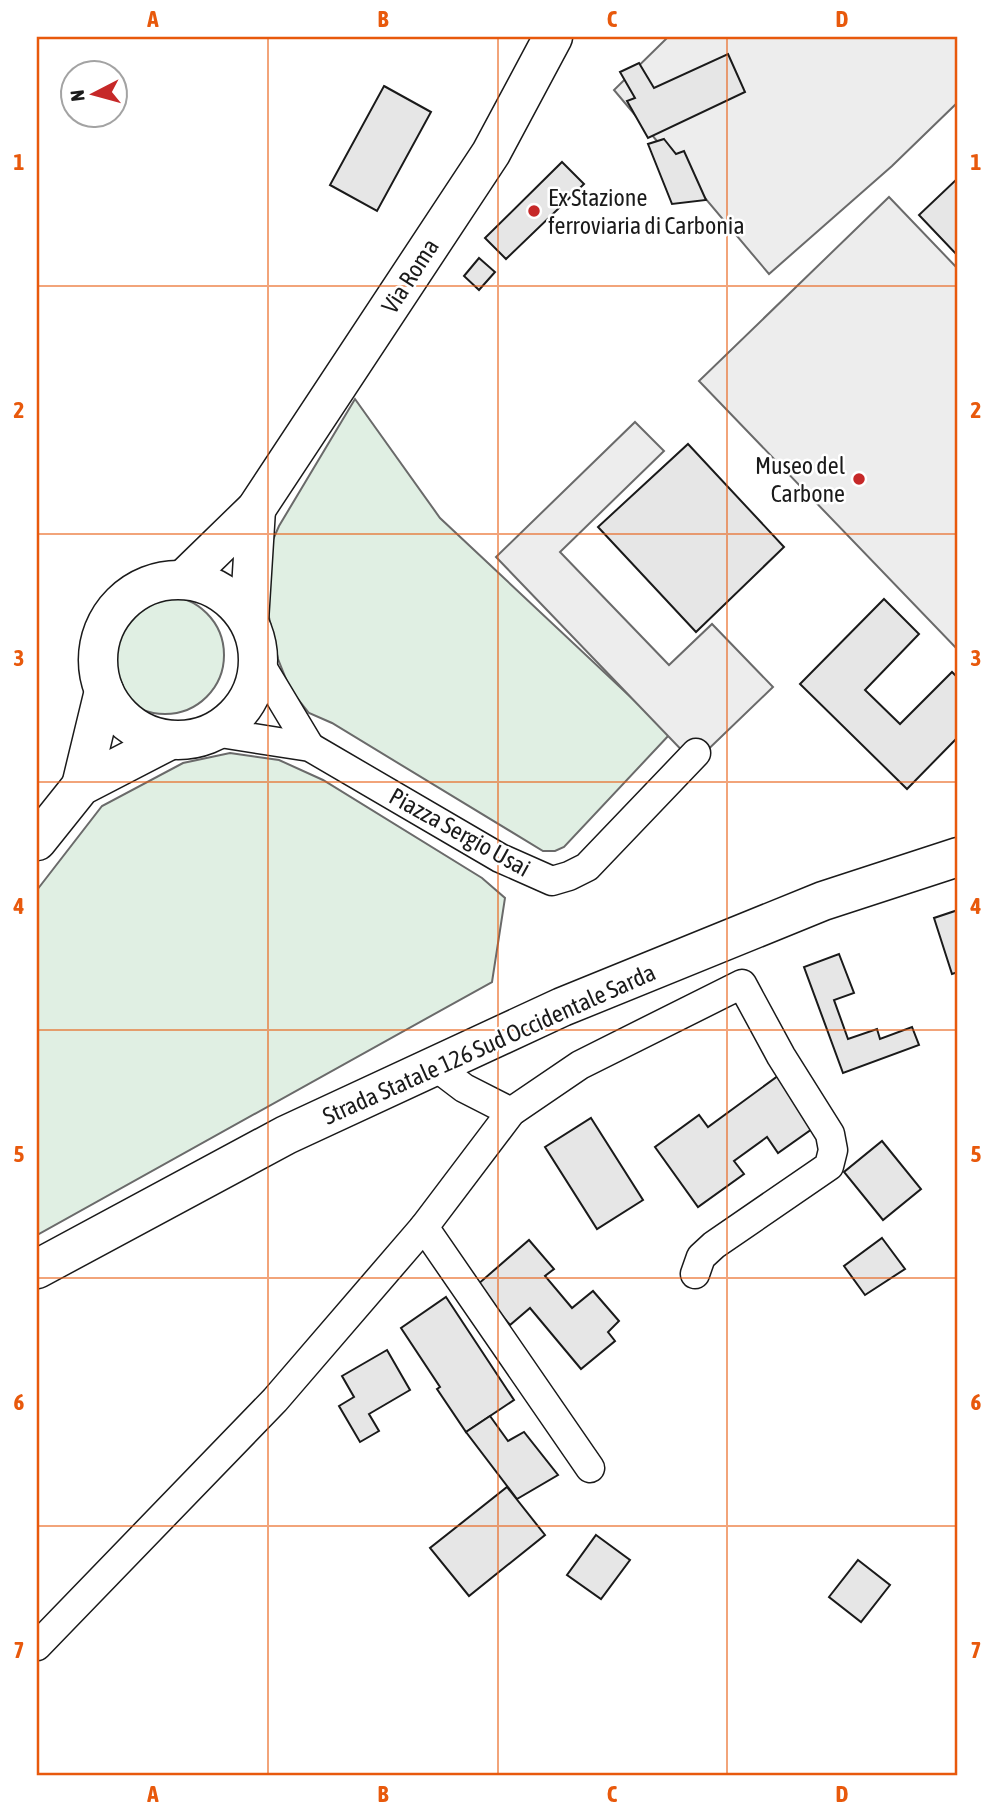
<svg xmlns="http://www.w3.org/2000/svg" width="995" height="1813" font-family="'Asap Condensed',sans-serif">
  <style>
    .green { fill: #e0efe3; stroke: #6a6a6a; stroke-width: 2 }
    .parking { fill: #ededed; stroke: #6a6a6a; stroke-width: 2 }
    .building { fill: #e6e6e6; stroke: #1a1a1a; stroke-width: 2 }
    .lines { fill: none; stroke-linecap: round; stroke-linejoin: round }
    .street-casing { stroke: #1a1a1a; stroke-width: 31 }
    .secondary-casing { stroke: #1a1a1a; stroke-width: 41 }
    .primary-casing { stroke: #1a1a1a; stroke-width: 41 }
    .street { stroke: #fff; stroke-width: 28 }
    .secondary { stroke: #fff; stroke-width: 38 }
    .primary { stroke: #fff; stroke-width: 38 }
    .grid { fill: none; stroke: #e8590c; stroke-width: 2; stroke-opacity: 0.55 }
    .poi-dot { fill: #c62828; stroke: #fff; stroke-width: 2.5 }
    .labels { text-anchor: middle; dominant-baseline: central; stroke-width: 5; stroke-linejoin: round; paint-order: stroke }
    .poi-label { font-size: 24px; fill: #1a1a1a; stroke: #fff; text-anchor: start }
    .street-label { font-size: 24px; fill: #1a1a1a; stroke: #fff }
    .neatline { fill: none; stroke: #e8590c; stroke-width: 2.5 }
    .grid-label { font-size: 23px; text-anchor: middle; font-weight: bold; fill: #e8590c }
  </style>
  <rect width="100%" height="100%" fill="#fff"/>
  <!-- green -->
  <g class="green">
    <path d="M355 399 440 518 670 734 564 847 555 851H543L332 723 309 713 290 689 278 659 267 608 268 551 279 526Z"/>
    <circle cx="165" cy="655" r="59"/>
    <path d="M230 753 279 760 323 780 482 878 505 898 492 982 37 1235V890L102 806 183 763Z"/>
  </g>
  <!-- parking -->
  <g class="parking">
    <path d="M668 37H958V102L892 166 769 274 614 90Z"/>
    <path d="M889 197 958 269V650L699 381Z"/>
    <path d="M635 422 664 451 560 552 669 665 712 624 773 687 694 763 496 557Z"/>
  </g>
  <!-- building -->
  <g class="building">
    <path d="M728 54 745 92 648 138 627 101 635 98 620 72 639 63 654 88Z"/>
    <path d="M384 86 431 112 377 211 330 185Z"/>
    <path d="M664 139 676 154 684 151 706 200 672 204 648 144Z"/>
    <path d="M562 162 584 184 506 259 485 238Z"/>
    <path d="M958 178V256L919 215Z"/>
    <path d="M479 258 495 272 479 290 464 276Z"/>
    <path d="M688 444 784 547 696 632 598 527Z"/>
    <path d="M884 599 919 634 865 690 900 724 952 672 958 678V737L907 789 800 684Z"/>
    <path d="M958 910V972L952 974 934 918Z"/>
    <path d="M839 954 854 993 834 1000 848 1039 877 1029 880 1039 912 1027 919 1045 843 1073 804 967Z"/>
    <path d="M782 1073 819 1124 778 1153 767 1137 734 1161 744 1174 698 1207 655 1147 699 1115 708 1127Z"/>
    <path d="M591 1118 643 1200 597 1229 545 1147Z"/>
    <path d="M882 1141 921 1189 883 1220 844 1172Z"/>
    <path d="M882 1238 905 1269 865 1295 844 1266Z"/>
    <path d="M529 1240 554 1269 545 1276 572 1308 593 1291 619 1321 608 1332 615 1341 581 1369 530 1308 510 1325 477 1285Z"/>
    <path d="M446 1297 514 1400 466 1432 437 1389 440 1387 401 1328Z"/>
    <path d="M387 1350 410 1390 369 1414 379 1431 360 1442 339 1406 354 1397 342 1376Z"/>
    <path d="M490 1416 508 1441 524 1432 558 1475 517 1499 466 1432Z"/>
    <path d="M507 1487 545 1535 469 1596 430 1548Z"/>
    <path d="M596 1535 630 1560 601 1599 567 1575Z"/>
    <path d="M858 1560 890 1585 861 1622 829 1597Z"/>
  </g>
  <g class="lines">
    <defs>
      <g id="street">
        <path d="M259 662 310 747"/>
        <path d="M214 732 310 747 500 858 552 881 569 876 587 867 696 753"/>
        <path d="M435 1066 464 1088 511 1112"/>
        <path d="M424 1227 590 1468"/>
        <path d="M37 1646 275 1400 424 1227 511 1112 580 1065 742 984 781 1056 830 1134 833 1150 829 1166 714 1245 701 1257 695 1274"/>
      </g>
      <g id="secondary">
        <path d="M184 579 256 509 491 153 553 37"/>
        <circle cx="178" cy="660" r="80"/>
        <path d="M249 621 256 509"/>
        <path d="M81 786 104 691"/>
        <path d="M37 841 81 786 170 740"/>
      </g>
      <path id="primary" d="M37 1269 286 1135 562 1007 823 901 958 857"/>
    </defs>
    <!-- street casing -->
    <use href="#street" class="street-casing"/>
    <!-- secondary casing -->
    <use href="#secondary" class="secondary-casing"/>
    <!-- primary casing -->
    <use href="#primary" class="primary-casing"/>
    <!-- street -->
    <use href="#street" class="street"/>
    <!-- secondary -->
    <use href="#secondary" class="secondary"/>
    <!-- primary -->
    <use href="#primary" class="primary"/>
  </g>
  <!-- grid -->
  <path class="grid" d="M268 37V1776M498 37V1776M727 37V1776M37 286H958M37 534H958M37 782H958M37 1030H958M37 1278H958M37 1526H958"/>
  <!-- markers -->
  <g class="poi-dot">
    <circle cx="534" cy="211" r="7"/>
    <circle cx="859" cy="479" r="7"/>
  </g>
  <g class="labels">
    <!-- poi labels -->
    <g class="poi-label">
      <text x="548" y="197">Ex Stazione<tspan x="548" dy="28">ferroviaria di Carbonia</tspan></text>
      <text x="845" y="465" text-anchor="end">Museo del<tspan x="845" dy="28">Carbone</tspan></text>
    </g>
    <!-- street labels -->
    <g class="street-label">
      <text transform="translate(410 276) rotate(-57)">Via Roma</text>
      <text transform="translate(460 832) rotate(29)">Piazza Sergio Usai</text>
      <text transform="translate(489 1044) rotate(-24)">Strada Statale 126 Sud Occidentale Sarda</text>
    </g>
  </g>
  <!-- border -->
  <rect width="995" height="1813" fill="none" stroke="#ffffff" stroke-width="77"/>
  <!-- north arrow -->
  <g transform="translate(94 94) rotate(264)"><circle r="33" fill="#ffffff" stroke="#a3a3a3" stroke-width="2"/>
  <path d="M0-5L12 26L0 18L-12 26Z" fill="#c62828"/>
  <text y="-10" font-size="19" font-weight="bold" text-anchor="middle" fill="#1a1a1a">N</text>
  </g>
  <rect x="38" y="38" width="918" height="1736" class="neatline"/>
  <g class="grid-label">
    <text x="153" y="27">A</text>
    <text x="383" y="27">B</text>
    <text x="612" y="27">C</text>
    <text x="842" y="27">D</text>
    <text x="19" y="170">1</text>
    <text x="976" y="170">1</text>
    <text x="19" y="418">2</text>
    <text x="976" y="418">2</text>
    <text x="19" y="666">3</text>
    <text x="976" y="666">3</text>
    <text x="19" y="914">4</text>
    <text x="976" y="914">4</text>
    <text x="19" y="1162">5</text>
    <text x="976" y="1162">5</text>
    <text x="19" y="1410">6</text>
    <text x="976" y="1410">6</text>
    <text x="19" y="1658">7</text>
    <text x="976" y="1658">7</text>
    <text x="153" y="1802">A</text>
    <text x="383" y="1802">B</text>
    <text x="612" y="1802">C</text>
    <text x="842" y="1802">D</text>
  </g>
</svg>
